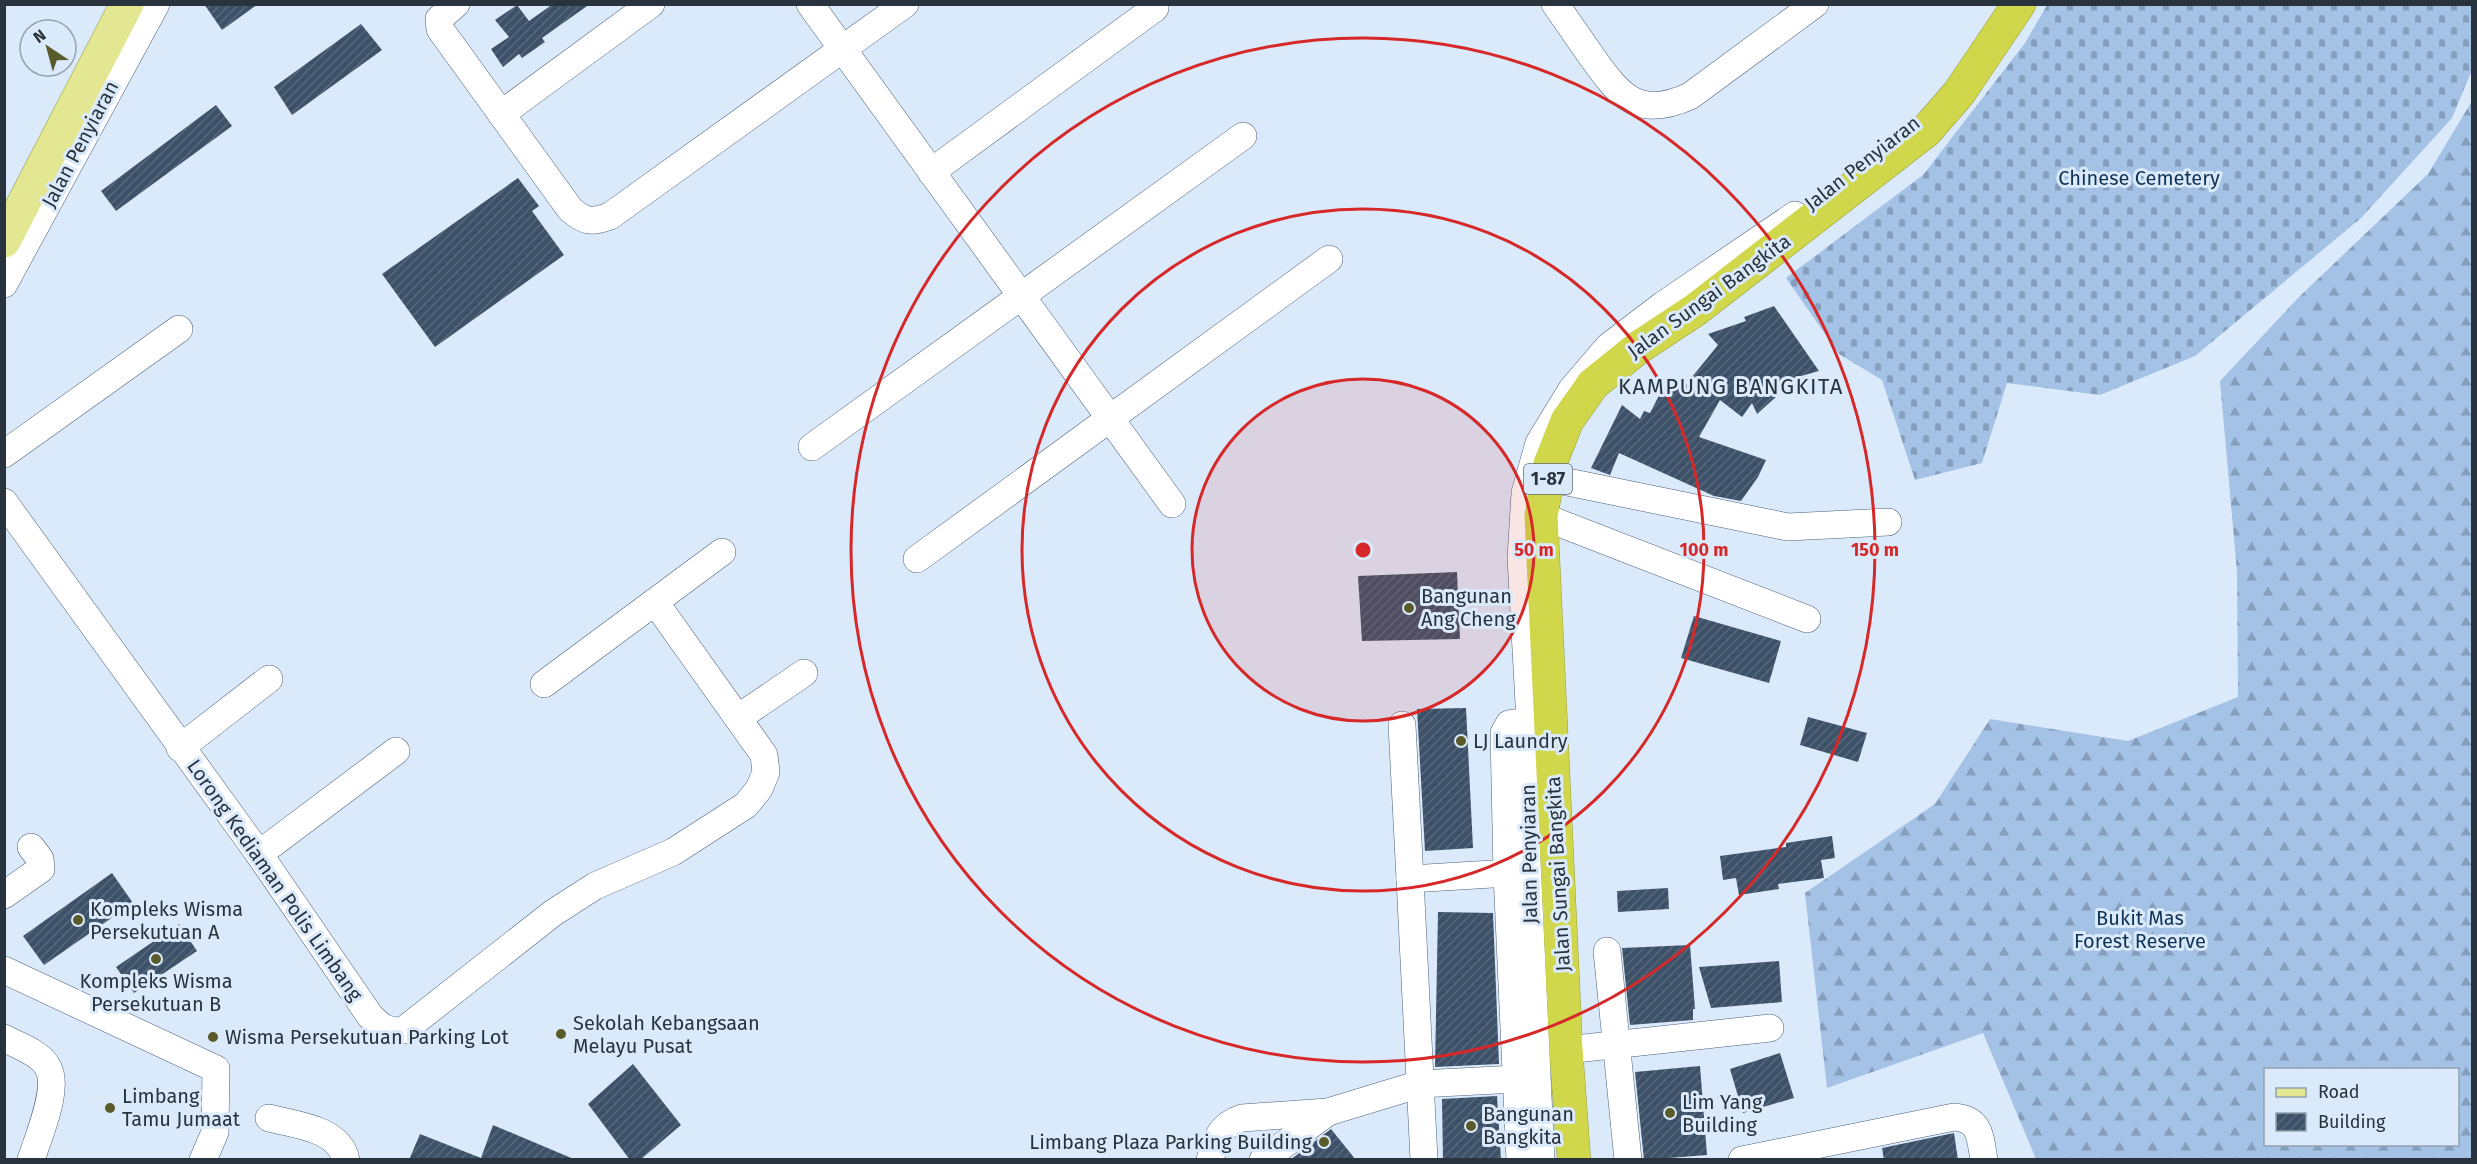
<svg xmlns="http://www.w3.org/2000/svg" width="2477" height="1164" font-family="'Fira Sans',sans-serif">
  <style>
    .forest { fill: url(#forest-firs); fill-rule: evenodd }
    .cemetery { fill: url(#cemetery-stones) }
    .building { fill: url(#building-hatch) }
    .lines { fill: none; stroke-linecap: round; stroke-linejoin: round }
    .minor-casing { stroke: #4b6078; stroke-width: 28 }
    .major-casing { stroke: #969e45; stroke-width: 34 }
    .highway-casing { stroke: #969e45; stroke-width: 34 }
    .minor { stroke: #fff; stroke-width: 27 }
    .major { stroke: #e3e792; stroke-width: 33 }
    .highway { stroke: #d1d74a; stroke-width: 33 }
    .ring { fill: none; stroke: #d62828; stroke-width: 3 }
    .poi-dot { fill: #595c2a; stroke: #dbeafb; stroke-width: 2 }
    .labels { text-anchor: middle; dominant-baseline: central; stroke-width: 6; stroke-linejoin: round; paint-order: stroke }
    .shield { fill: #dbeafb; stroke: #5e6a76; stroke-width: 1.5 }
    .shield-label { font-size: 18px; font-weight: bold; fill: #29333d }
    .street-label { font-size: 20px; fill: #29333d; stroke: #dbeafb }
    .park-label { font-size: 20px; fill: #0f3255; stroke: #dbeafb }
    .poi-label { font-size: 20px; fill: #29333d; stroke: #dbeafb; text-anchor: start }
    .quarter-label { font-size: 22px; letter-spacing: 1.5px; fill: #29333d; stroke: #dbeafb }
    .centre { fill: #d62828; stroke: #dbeafb; stroke-width: 3 }
    .ring-label { font-size: 18px; text-anchor: middle; font-weight: bold; fill: #d62828; stroke: #dbeafb; stroke-width: 6; stroke-linejoin: round; paint-order: stroke }
  </style>
  <defs>
    <pattern id="forest-firs" width="22" height="20" patternUnits="userSpaceOnUse" patternTransform="scale(1.5)"><rect width="22" height="20" fill="#a3c2e5"/><path d="M5 1l3.5 6h-7zM16 11l3.5 6h-7z" fill="#859ebb"/></pattern>
    <pattern id="cemetery-stones" width="16" height="16" patternUnits="userSpaceOnUse" patternTransform="scale(1.5)"><rect width="16" height="16" fill="#a3c2e5"/><path d="M2 7V4a2 2 0 0 1 4 0v3zM10 15v-3a2 2 0 0 1 4 0v3z" fill="#859ebb"/></pattern>
    <pattern id="building-hatch" width="6" height="6" patternUnits="userSpaceOnUse" patternTransform="scale(1.5)"><rect width="6" height="6" fill="#3d5269"/><path d="M-1 1l2-2M0 6l6-6M5 7l2-2" fill="none" stroke="#57687b"/></pattern>
  </defs>
  <rect width="100%" height="100%" fill="#dbeafb"/>
  <!-- forest -->
  <path class="forest" d="M2472 101V1159H2036L1983 1033 1827 1088 1805 893 1935 804 1990 719 2128 741 2238 697 2237 572 2220 381 2299 297 2428 174ZM2266 1070H2458V1144H2266Z"/>
  <!-- cemetery -->
  <path class="cemetery" d="M2047 5H2472V70L2452 118 2361 218 2195 356 2100 395 2007 383 1982 463 1915 480 1882 380 1839 354 1786 278 1923 175 2025 43Z"/>
  <!-- building -->
  <g class="building">
    <path d="M204 4H258L222 30Z"/>
    <path d="M553 4H590L542 38 545 42 522 58 519 54 503 67 491 49 509 37 495 20 517 5 529 21Z"/>
    <path d="M361 24 382 50 292 115 274 87Z"/>
    <path d="M216 105 232 126 116 211 101 191Z"/>
    <path d="M518 178 539 206 532 211 564 255 435 347 382 274Z"/>
    <path d="M1774 306 1819 371 1769 385 1777 396 1757 414 1752 403 1742 417 1720 400 1699 437 1766 460 1758 477 1741 501 1714 496 1619 453 1610 475 1591 468 1622 405 1640 419 1644 411 1650 413 1668 378 1683 388 1718 345 1708 334 1746 321 1744 317Z"/>
    <path d="M1457 572 1460 639 1362 641 1358 576Z"/>
    <path d="M1694 616 1781 641 1769 683 1681 658Z"/>
    <path d="M1466 708 1473 848 1425 851 1417 709Z"/>
    <path d="M1808 717 1867 733 1858 762 1800 745Z"/>
    <path d="M1832 836 1835 858 1821 860 1824 878 1778 884 1779 889 1739 895 1736 878 1723 880 1720 856 1786 847V843Z"/>
    <path d="M112 873 133 903 44 965 23 936Z"/>
    <path d="M1668 888 1669 909 1618 912 1617 891Z"/>
    <path d="M1438 912 1493 913 1499 1064 1435 1067Z"/>
    <path d="M179 924 197 951 134 993 116 967Z"/>
    <path d="M1690 945 1695 1009H1693V1020L1630 1025 1622 948Z"/>
    <path d="M1779 961 1782 1002 1711 1008 1699 967Z"/>
    <path d="M1780 1053 1794 1098 1743 1113 1730 1069Z"/>
    <path d="M633 1064 681 1125 640 1160H630L588 1104Z"/>
    <path d="M1700 1066 1707 1155 1644 1160 1635 1072Z"/>
    <path d="M1497 1096 1501 1160H1443L1442 1099Z"/>
    <path d="M493 1125 576 1160H409L420 1134 481 1158Z"/>
    <path d="M1331 1129 1356 1160H1290Z"/>
    <path d="M1954 1133 1958 1160H1884L1882 1148Z"/>
  </g>
  <g class="lines">
    <defs>
      <g id="minor">
        <path d="M456 4 439 19 440 29 570 209C585 222 591 223 610 216L905 4"/>
        <path d="M810 4 1172 504"/>
        <path d="M1555 4C1568 22 1580 40 1592 57 1621 98 1639 119 1690 96L1815 4"/>
        <path d="M501 114 651 4"/>
        <path d="M931 172 1155 8"/>
        <path d="M4 284 156 4"/>
        <path d="M812 447 1243 136"/>
        <path d="M4 454 179 329"/>
        <path d="M1548 478 1788 527 1888 522"/>
        <path d="M4 502 259 854 370 1016C381 1027 388 1033 404 1030L553 913 595 886 673 852 746 805 759 789 766 772 764 755 655 602"/>
        <path d="M1541 516 1807 619"/>
        <path d="M917 559 1329 259"/>
        <path d="M544 684 722 552"/>
        <path d="M738 718 804 673"/>
        <path d="M1402 725 1410 879"/>
        <path d="M180 748 269 679"/>
        <path d="M259 854 396 751"/>
        <path d="M4 895 41 869 40 859 31 847"/>
        <path d="M1607 951 1628 1160"/>
        <path d="M4 970 216 1069 215 1132 203 1160"/>
        <path d="M4 1038C18 1046 39 1052 47 1066 61 1086 38 1137 31 1160"/>
        <path d="M1566 1050 1770 1028"/>
        <path d="M269 1118C296 1125 339 1128 346 1160"/>
        <path d="M1210 1160C1216 1139 1220 1125 1242 1118L1328 1112 1420 1084 1516 1079"/>
        <path d="M1263 1160 1328 1112"/>
        <path d="M1424 1160 1410 879 1526 872"/>
        <path d="M1520 1160 1507 873 1504 733 1509 724 1514 723 1547 722"/>
        <path d="M1541 1160 1526 839 1530 722 1521 558 1525 493 1539 443 1572 389 1608 347 1663 305 1795 215"/>
        <path d="M1742 1160 1954 1117C1981 1119 1980 1137 1984 1160"/>
      </g>
      <path id="major" d="M4 241 127 4"/>
      <path id="highway" d="M1574 1160 1566 1050 1541 516 1550 464 1567 421 1593 384 1639 347 1695 310 1926 131 1959 93 2019 4"/>
    </defs>
    <!-- minor casing -->
    <use href="#minor" class="minor-casing"/>
    <!-- major casing -->
    <use href="#major" class="major-casing"/>
    <!-- highway casing -->
    <use href="#highway" class="highway-casing"/>
    <!-- minor -->
    <use href="#minor" class="minor"/>
    <!-- major -->
    <use href="#major" class="major"/>
    <!-- highway -->
    <use href="#highway" class="highway"/>
  </g>
  <!-- distance rings -->
  <circle cx="1363" cy="550" r="171" fill="#d62828" fill-opacity=".12"/>
  <g class="ring">
    <circle cx="1363" cy="550" r="171"/>
    <circle cx="1363" cy="550" r="341"/>
    <circle cx="1363" cy="550" r="512"/>
  </g>
  <!-- markers -->
  <g class="poi-dot">
    <circle cx="1409" cy="608" r="6"/>
    <circle cx="1461" cy="741" r="6"/>
    <circle cx="78" cy="920" r="6"/>
    <circle cx="156" cy="959" r="6"/>
    <circle cx="561" cy="1034" r="6"/>
    <circle cx="213" cy="1037" r="6"/>
    <circle cx="110" cy="1108" r="6"/>
    <circle cx="1670" cy="1113" r="6"/>
    <circle cx="1471" cy="1126" r="6"/>
    <circle cx="1324" cy="1142" r="6"/>
  </g>
  <g class="labels">
    <!-- shield labels -->
    <rect class="shield" x="1524" y="464" width="48" height="30" rx="4.5"/>
    <g class="shield-label">
      <text x="1548" y="479">1-87</text>
    </g>
    <!-- street labels -->
    <g class="street-label">
      <text transform="translate(80 144) rotate(-62)">Jalan Penyiaran</text>
      <text transform="translate(1862 163) rotate(-38)">Jalan Penyiaran</text>
      <text transform="translate(1709 296) rotate(-36)">Jalan Sungai Bangkita</text>
      <text transform="translate(1529 854) rotate(-91)">Jalan Penyiaran</text>
      <text transform="translate(1558 874) rotate(-93)">Jalan Sungai Bangkita</text>
      <text transform="translate(275 880) rotate(55)">Lorong Kediaman Polis Limbang</text>
    </g>
    <!-- park labels -->
    <g class="park-label">
      <text x="2139" y="178">Chinese Cemetery</text>
      <text x="2140" y="918">Bukit Mas<tspan x="2140" dy="23">Forest Reserve</tspan></text>
    </g>
    <!-- poi labels -->
    <g class="poi-label">
      <text x="1421" y="596">Bangunan<tspan x="1421" dy="23">Ang Cheng</tspan></text>
      <text x="1473" y="741">LJ Laundry</text>
      <text x="90" y="909">Kompleks Wisma<tspan x="90" dy="23">Persekutuan A</tspan></text>
      <text x="156" y="981" text-anchor="middle">Kompleks Wisma<tspan x="156" dy="23">Persekutuan B</tspan></text>
      <text x="573" y="1023">Sekolah Kebangsaan<tspan x="573" dy="23">Melayu Pusat</tspan></text>
      <text x="225" y="1037">Wisma Persekutuan Parking Lot</text>
      <text x="122" y="1096">Limbang<tspan x="122" dy="23">Tamu Jumaat</tspan></text>
      <text x="1682" y="1102">Lim Yang<tspan x="1682" dy="23">Building</tspan></text>
      <text x="1483" y="1114">Bangunan<tspan x="1483" dy="23">Bangkita</tspan></text>
      <text x="1312" y="1142" text-anchor="end">Limbang Plaza Parking Building</text>
    </g>
    <!-- quarter labels -->
    <g class="quarter-label">
      <text x="1731" y="386">KAMPUNG BANGKITA</text>
    </g>
  </g>
  <circle cx="1363" cy="550" r="9" class="centre"/>
  <g class="ring-label">
    <text x="1534" y="556">50 m</text>
    <text x="1704" y="556">100 m</text>
    <text x="1875" y="556">150 m</text>
  </g>
  <!-- border -->
  <rect width="2477" height="1164" fill="none" stroke="#29333d" stroke-width="12"/>
  <!-- legend -->
  <rect x="2264" y="1068" width="195" height="78" fill="#dbeafb" stroke="#94a1af" stroke-width="1.5"/>
  <rect x="2276" y="1088" width="30" height="9" fill="#e3e792" stroke="#94a1af" stroke-width="1.5"/>
  <text x="2318" y="1098" font-size="18" fill="#29333d">Road</text>
  <rect x="2276" y="1113" width="30" height="18" fill="url(#building-hatch)" stroke="#94a1af" stroke-width="1.5"/>
  <text x="2318" y="1128" font-size="18" fill="#29333d">Building</text>
  <!-- north arrow -->
  <g transform="translate(48 48) rotate(324)"><circle r="28" fill="#dbeafb" stroke="#94a1af" stroke-width="1.5"/>
  <path d="M0-4.5L10 22L0 15L-10 22Z" fill="#595c2a"/>
  <text y="-9" font-size="16" font-weight="bold" text-anchor="middle" fill="#29333d">N</text>
  </g>
</svg>
